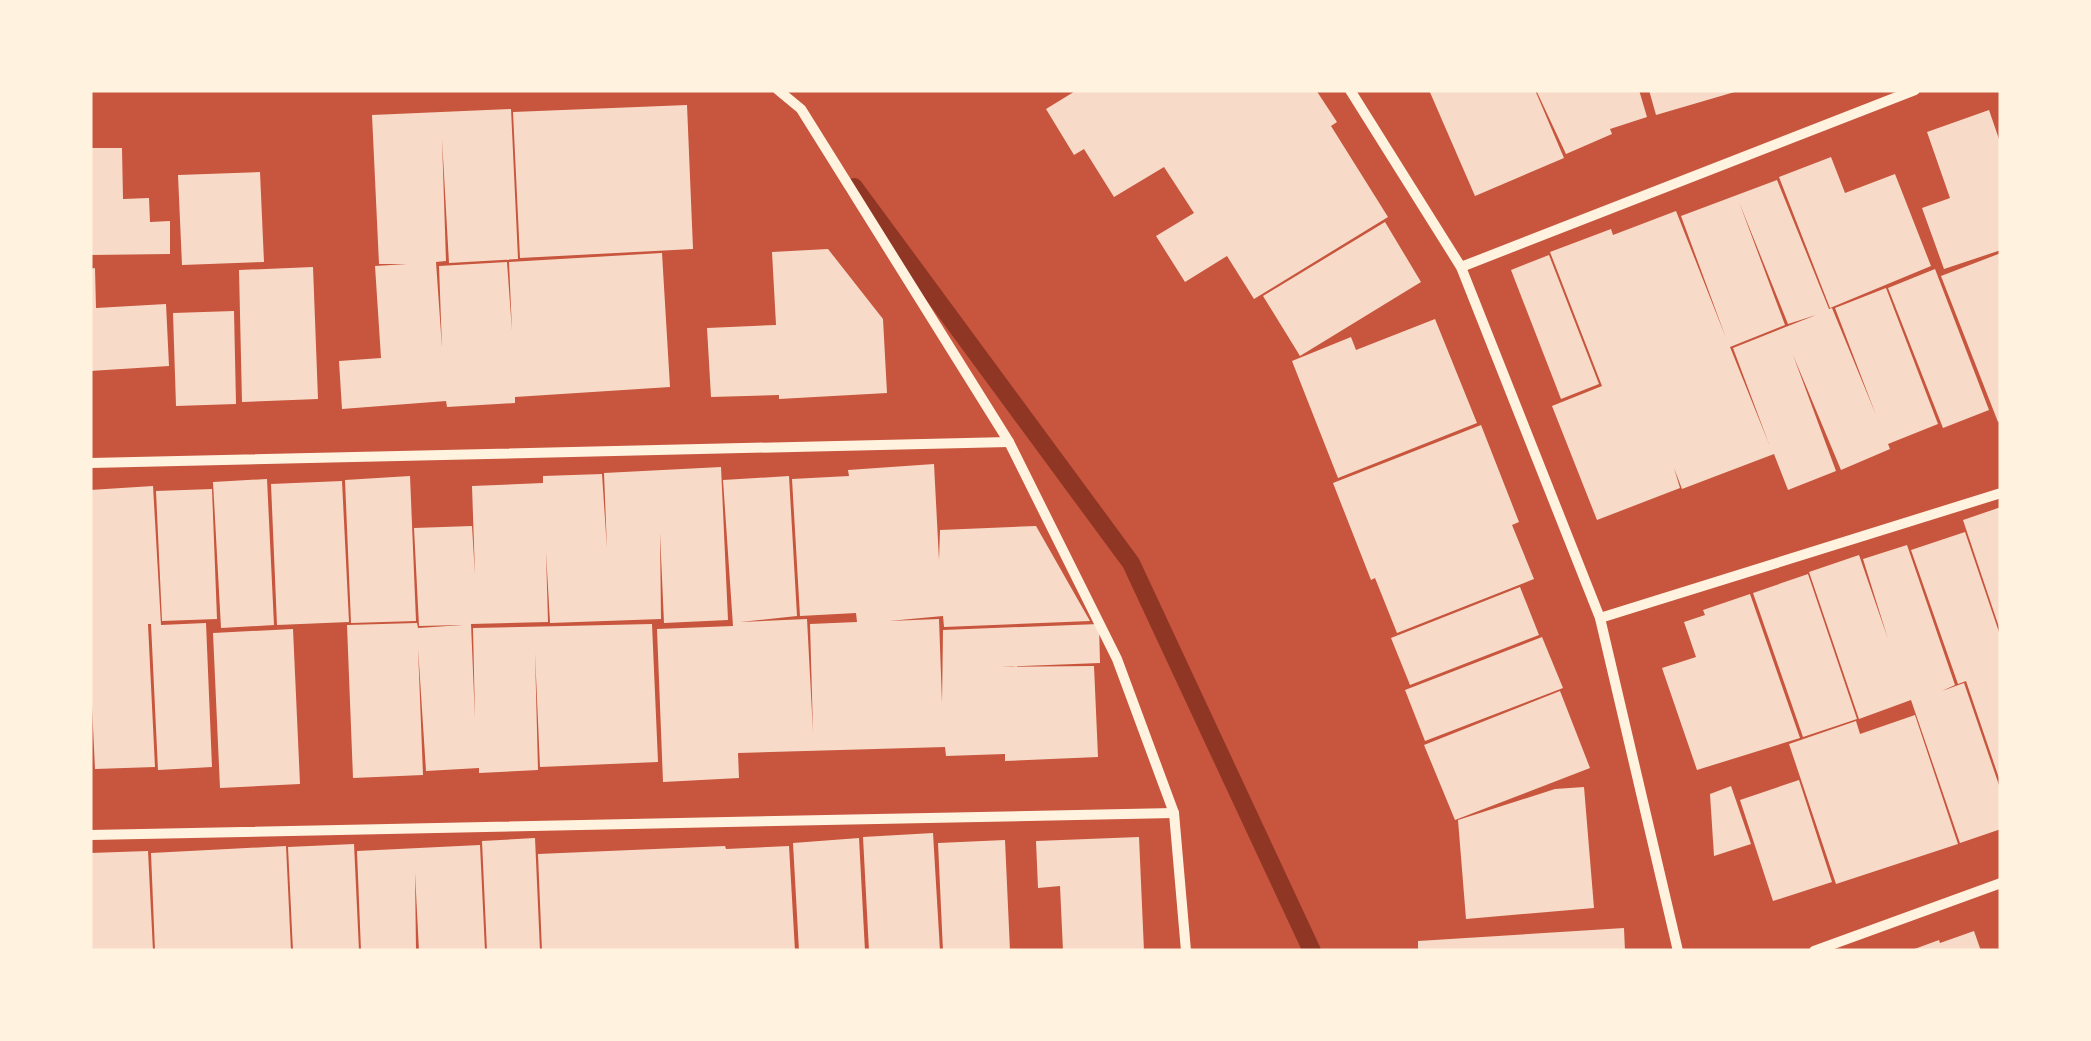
<svg xmlns="http://www.w3.org/2000/svg" width="2091" height="1041" font-family="'Alegreya Sans',sans-serif">
  <style>
    .lines { fill: none; stroke-linecap: round; stroke-linejoin: round }
    .stream { stroke: #8f3625; stroke-width: 18 }
    .building { fill: #f7dbc8; fill-rule: evenodd }
    .minor { stroke: #fff3e0; stroke-width: 10 }
  </style>
  <rect width="100%" height="100%" fill="#c8553d"/>
  <g class="lines">
    <!-- stream -->
    <path class="stream" d="M854 187 1131 563 1312 951"/>
  </g>
  <!-- building -->
  <g class="building">
    <path d="M1077 90H1316L1337 122 1331 126 1388 217 1254 299 1227 256 1185 282 1156 236 1194 213 1164 167 1114 197 1084 149 1074 155 1046 109Z"/>
    <path d="M1429 90H1535L1564 158 1475 196Z"/>
    <path d="M1536 90H1639L1647 117 1610 129 1612 134 1566 154Z"/>
    <path d="M1649 90H1738V91L1656 115Z"/>
    <path d="M687 105 693 249 520 258 513 112Z"/>
    <path d="M511 109 518 259 449 263 442 139 446 261 436 262 442 348 439 266 507 262 512 331 509 262 662 253 670 387 515 397V403L447 407 446 401 342 409 339 361 381 358 375 266 407 264H379L372 115Z"/>
    <path d="M1989 110 2001 145V250L1944 269 1922 208 1950 198 1927 132Z"/>
    <path d="M90 148H122L123 199 149 198 150 222 170 221V254L90 255Z"/>
    <path d="M1831 157 1845 193 1895 174 1931 266 1830 308 1779 177Z"/>
    <path d="M260 172 264 262 182 265 178 175Z"/>
    <path d="M1777 180 1829 309 1832 308 1876 415 1835 308 1886 288 1938 424 1888 444 1890 449 1841 470 1793 355 1836 471 1788 490 1774 454 1682 489 1674 468 1680 488 1597 520 1552 406 1602 386 1550 252 1611 229 1613 235 1676 211 1726 338 1681 216ZM1739 202 1788 324 1816 315 1733 348 1769 444 1730 347 1785 325Z"/>
    <path d="M1385 222 1421 282 1300 356 1263 296Z"/>
    <path d="M828 249 883 319 887 393 779 399V395L711 397 707 328 776 325 772 252Z"/>
    <path d="M2001 253V421L1998 422 1941 276Z"/>
    <path d="M1549 255 1599 384 1561 399 1511 270Z"/>
    <path d="M313 267 318 399 242 402 239 270Z"/>
    <path d="M95 268 96 308 166 304 169 366 90 371V269Z"/>
    <path d="M1935 269 1989 410 1943 428 1888 288Z"/>
    <path d="M234 311 236 404 176 406 173 313Z"/>
    <path d="M1435 319 1477 423 1338 478 1292 361 1351 337 1356 350Z"/>
    <path d="M1481 425 1519 522 1512 525 1534 579 1397 633 1375 578 1371 580 1333 483Z"/>
    <path d="M934 464 939 560 940 530 1036 526 1090 621 944 627 943 616 889 621 939 619 942 703 943 630 1099 624 1100 663 1000 667 1094 666 1098 757 1005 761V754L946 756 945 747 738 753 739 778 663 782 657 629 733 626 723 480 789 476 797 616 740 622 807 619 813 732 810 624 857 622 856 613 800 616 792 479 849 476 848 470Z"/>
    <path d="M721 467 728 620 664 623 660 533 661 619 550 623 546 552 548 622 471 624 475 719 473 628 652 624 658 762 540 767 535 653 538 770 479 773V768L426 771 418 648 423 775 353 778 347 625 417 623 418 628 463 625 419 626 414 528 472 526 475 575 472 486 543 483V476L602 474 607 549 604 473Z"/>
    <path d="M410 476 416 621 351 623 345 480Z"/>
    <path d="M267 479 274 625 221 628 213 482Z"/>
    <path d="M342 481 349 622 277 625 271 484Z"/>
    <path d="M153 486 161 625 206 623 212 767 158 770 151 624H148L155 767 95 769 90 663V490Z"/>
    <path d="M212 489 217 619 162 621 156 491Z"/>
    <path d="M2001 507V630H2000L1963 520Z"/>
    <path d="M1965 532 2001 638 2000 781 1966 681 1958 684 1911 550Z"/>
    <path d="M1907 545 1955 685 1942 691 1964 683 2001 791V829L1960 843 1911 700 1859 719 1809 572 1859 555 1888 639 1863 559Z"/>
    <path d="M1808 574 1857 719 1803 737 1753 593Z"/>
    <path d="M1520 587 1539 635 1410 685 1391 638Z"/>
    <path d="M1750 594 1800 738 1697 770 1662 668 1696 657 1684 622 1705 615 1703 610Z"/>
    <path d="M293 629 300 784 220 788 213 633Z"/>
    <path d="M1542 637 1563 688 1425 741 1405 690Z"/>
    <path d="M1560 691 1590 768 1455 820 1424 745Z"/>
    <path d="M1915 715 1958 844 1836 884 1789 744 1856 721 1860 734Z"/>
    <path d="M1799 780 1832 882 1773 901 1740 800Z"/>
    <path d="M1731 786 1751 844 1714 856 1710 794Z"/>
    <path d="M1584 787 1594 908 1466 919 1458 820 1555 789Z"/>
    <path d="M933 833 940 951H869L863 837Z"/>
    <path d="M1139 837 1144 951H1063L1060 886 1038 888 1036 841Z"/>
    <path d="M535 838 540 951H487L482 841Z"/>
    <path d="M859 838 865 951H799L793 843Z"/>
    <path d="M1005 840 1010 951H943L938 843Z"/>
    <path d="M354 844 359 951H293L288 847Z"/>
    <path d="M480 845 485 951H419L415 873 416 951H361L357 851Z"/>
    <path d="M286 846 291 951H155L151 853Z"/>
    <path d="M725 846 726 849 789 846 795 951H542L538 854Z"/>
    <path d="M148 851 153 951H90V853Z"/>
    <path d="M1624 928 1625 951H1418V941Z"/>
    <path d="M1974 931 1981 951H1909L1939 940 1940 943Z"/>
  </g>
  <g class="lines">
    <!-- minor -->
    <g class="minor">
      <path d="M778 90 801 109 1009 442 1117 659 1174 813 1186 951"/>
      <path d="M1350 90 1461 267 1600 618 1678 951"/>
      <path d="M1461 267 1915 90"/>
      <path d="M90 463 1009 442"/>
      <path d="M1600 618 2001 493"/>
      <path d="M90 835 1174 813"/>
      <path d="M1814 951 2001 883"/>
    </g>
  </g>
  <!-- border -->
  <rect width="2091" height="1041" fill="none" stroke="#fff3e0" stroke-width="185"/>
</svg>
